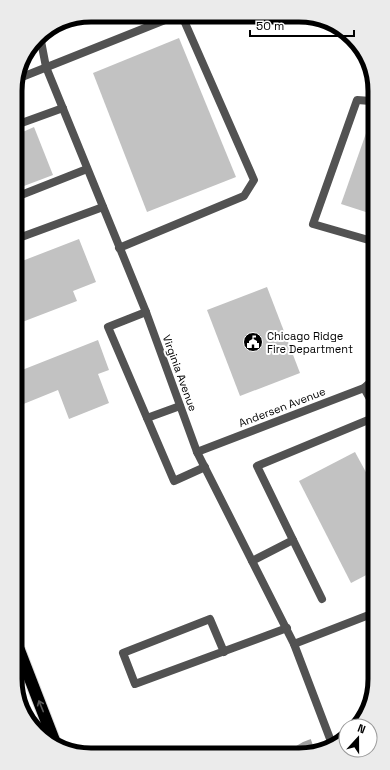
<svg xmlns="http://www.w3.org/2000/svg" width="390" height="770" font-family="'Space Grotesk',sans-serif">
  <style>
    .water { fill: url(#water-ripples) }
    .pier { fill: #fff }
    .building { fill: #c2c2c2 }
    .lines { fill: none; stroke-linecap: round; stroke-linejoin: round }
    .motorway-casing { stroke: #dbdbdb; stroke-width: 14 }
    .service { stroke: #525252; stroke-width: 8 }
    .minor { stroke: #525252; stroke-width: 8 }
    .motorway { stroke: #000; stroke-width: 12 }
    .oneway { stroke: #595959 }
    .labels { text-anchor: middle; dominant-baseline: central; stroke-width: 4; stroke-linejoin: round; paint-order: stroke }
    .poi-label { font-size: 11px; fill: #000; stroke: #fff; text-anchor: start }
    .street-label { font-size: 11px; fill: #000; stroke: #fff }
    .rim { fill: none; stroke: #000; stroke-width: 5 }
  </style>
  <defs>
    <pattern id="water-ripples" width="26" height="14" patternUnits="userSpaceOnUse"><rect width="26" height="14" fill="#a0a0a0"/><path d="M2 4q2-2 4 0t4 0M15 11q2-2 4 0t4 0" fill="none" stroke="#888"/></pattern>
  </defs>
  <rect width="100%" height="100%" fill="#fff"/>
  <!-- water -->
  <path class="water" d="M361 720 358 726H346V735L323 751 286 752 303 742Z"/>
  <!-- pier -->
  <path class="pier" d="M344 724 346 735 323 751H315L310 737Z"/>
  <!-- building -->
  <g class="building">
    <path d="M179 38 236 177 147 212 93 73Z"/>
    <path d="M370 122 371 123 372 214 341 204Z"/>
    <path d="M34 127 53 175 16 189V135Z"/>
    <path d="M79 239 96 282 73 291 77 301 17 324V263Z"/>
    <path d="M267 287 300 373 240 396 207 310Z"/>
    <path d="M98 340 109 370 98 374 109 403 69 419 58 390 21 405 17 395V372Z"/>
    <path d="M355 452 374 487V571L351 583 299 481Z"/>
  </g>
  <g class="lines">
    <defs>
      <path id="motorway" d="M19 650 55 743"/>
    </defs>
    <!-- motorway casing -->
    <use href="#motorway" class="motorway-casing"/>
    <!-- service -->
    <g class="service">
      <path d="M17 79 175 16"/>
      <path d="M371 101 357 100 313 224 372 241"/>
      <path d="M16 125 63 108"/>
      <path d="M16 197 87 169"/>
      <path d="M16 239 103 207"/>
      <path d="M119 248 244 196 254 180 182 16"/>
      <path d="M146 312 108 327 174 481 205 467"/>
      <path d="M364 388 373 404"/>
      <path d="M147 418 180 406"/>
      <path d="M293 540 257 466 373 418"/>
      <path d="M252 561 293 540 322 599"/>
      <path d="M224 652 210 619 123 653 135 684 287 628"/>
    </g>
    <!-- minor -->
    <g class="minor">
      <path d="M40 36 46 67 146 312 197 452 294 644 332 744"/>
      <path d="M197 452 364 388 373 380"/>
      <path d="M294 644 374 613"/>
    </g>
    <!-- motorway -->
    <use href="#motorway" class="motorway"/>
  </g>
  <!-- one-way arrows -->
  <defs><path id="oneway-shaft" d="M-6 0H5M1.5-3L5.5 0L1.5 3" fill="none" stroke-width="1.6" stroke-linecap="round" stroke-linejoin="round"/></defs>
  <use class="oneway" href="#oneway-shaft" transform="translate(41 706) rotate(-112)"/>
  <!-- icons -->
  <defs>
    <symbol id="civic-disc" viewBox="-11 -11 22 22"><circle r="9.5" fill="#000" stroke="#fff"/><path d="M-.6-6.5H3V-4.5H.6V-3L4-1V1h2V6H-6V1h2V-1L-.6-3ZM-1.2 2.5V6h2.4V2.5Z" fill="#fff"/></symbol>
  </defs>
  <g fill-rule="evenodd">
    <use href="#civic-disc" x="242" y="331" width="22" height="22"/>
  </g>
  <g class="labels">
    <!-- poi labels -->
    <g class="poi-label">
      <text x="267" y="336">Chicago Ridge<tspan x="267" dy="13">Fire Department</tspan></text>
    </g>
    <!-- street labels -->
    <g class="street-label">
      <text transform="translate(180 373) rotate(70)">Virginia Avenue</text>
      <text transform="translate(282 407) rotate(-21)">Andersen Avenue</text>
    </g>
  </g>
  <!-- crop -->
  <path d="M0 0H390V770H0ZM91 22H299A69 69 0 0 1 368 91V679A69 69 0 0 1 299 748H91A69 69 0 0 1 22 679V91A69 69 0 0 1 91 22Z" fill="#ebebeb" fill-rule="evenodd"/>
  <path class="rim" d="M91 22H299A69 69 0 0 1 368 91V679A69 69 0 0 1 299 748H91A69 69 0 0 1 22 679V91A69 69 0 0 1 91 22Z"/>
  <!-- north arrow -->
  <g transform="translate(358 738) rotate(21)"><circle r="19" fill="#ffffff" stroke="#999999"/>
  <path d="M0-3L7 15L0 10L-7 15Z" fill="#000000"/>
  <text y="-6" font-size="11" font-weight="bold" text-anchor="middle" fill="#000000">N</text>
  </g>
  <!-- scale -->
  <path d="M250 30v6h104v-6" fill="none" stroke="#000000" stroke-width="2"/>
  <text x="256" y="30" font-size="12" fill="#000000" stroke="#ffffff" stroke-width="3" paint-order="stroke">50 m</text>
</svg>
